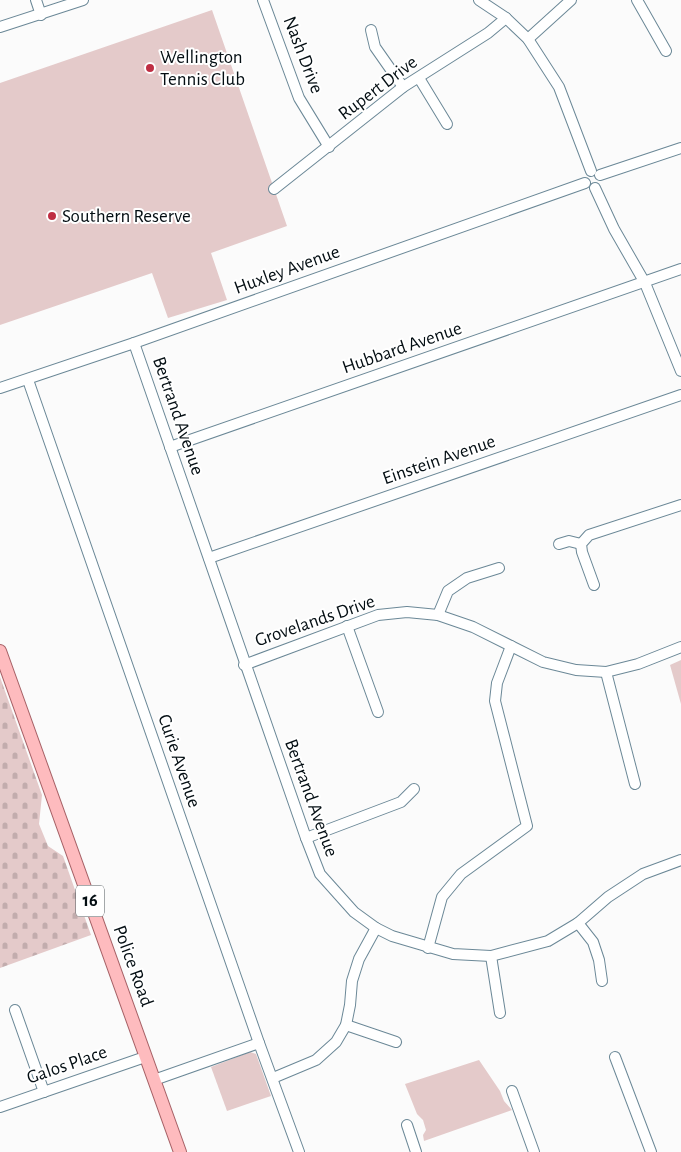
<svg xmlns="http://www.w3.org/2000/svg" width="681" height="1152" font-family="'Alegreya Sans',sans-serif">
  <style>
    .cemetery { fill: url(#cemetery-stones) }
    .park { fill: #e4caca }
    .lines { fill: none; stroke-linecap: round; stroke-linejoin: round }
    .minor-casing { stroke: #6b8897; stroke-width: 12 }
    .major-casing { stroke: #a66166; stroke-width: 14 }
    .minor { stroke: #fff; stroke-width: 10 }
    .major { stroke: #febbbe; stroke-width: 12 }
    .poi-dot { fill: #bf2e43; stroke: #fff; stroke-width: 2 }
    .labels { text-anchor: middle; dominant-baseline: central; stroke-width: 4; stroke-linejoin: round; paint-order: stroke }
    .shield { fill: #fff; stroke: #4f565a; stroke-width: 1 }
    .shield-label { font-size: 18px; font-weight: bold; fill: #040e13 }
    .street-label { font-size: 19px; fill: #040e13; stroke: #fff }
    .poi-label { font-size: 19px; fill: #040e13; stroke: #fff; text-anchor: start }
  </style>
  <defs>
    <pattern id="cemetery-stones" width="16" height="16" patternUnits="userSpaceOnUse" patternTransform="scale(1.25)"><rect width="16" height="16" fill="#e4caca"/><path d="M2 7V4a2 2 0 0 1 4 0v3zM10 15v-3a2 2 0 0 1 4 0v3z" fill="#c2acad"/></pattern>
  </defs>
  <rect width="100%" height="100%" fill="#fbfbfb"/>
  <!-- cemetery -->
  <path class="cemetery" d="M0 677 42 795 39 824 48 846 63 856 91 935 0 968Z"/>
  <!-- park -->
  <g class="park">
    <path d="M212 10 287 226 211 253 227 300 168 318 152 273 0 325V83Z"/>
    <path d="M681 660V704L670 665Z"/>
    <path d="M250 1052 256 1054 271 1096 227 1111 211 1067Z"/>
    <path d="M479 1060 500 1091 504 1101 512 1110 424 1141 423 1135 426 1130 423 1120 417 1114 405 1084Z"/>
  </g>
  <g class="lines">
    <defs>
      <g id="minor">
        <path d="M36 0 41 15"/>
        <path d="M263 0 299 98 329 147"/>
        <path d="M479 0 506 18 528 39 559 87 591 171"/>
        <path d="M637 0 666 51"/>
        <path d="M0 27 83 0"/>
        <path d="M371 30 375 47 403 87"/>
        <path d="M528 39 571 0"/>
        <path d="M419 78 447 124"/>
        <path d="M600 175 681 148"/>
        <path d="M595 188 614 229 645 283 681 371"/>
        <path d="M274 189 403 87 488 33 506 18"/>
        <path d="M134 343 306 838 320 874 354 912 376 928 392 936 453 954 491 956 548 941 578 923 608 897 643 874 681 860"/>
        <path d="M28 380 259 1043 299 1152"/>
        <path d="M0 388 134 343 585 183"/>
        <path d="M170 447 681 269"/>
        <path d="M559 544 569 541 581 544"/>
        <path d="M209 558 681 395"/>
        <path d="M594 585 582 552 581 544 589 535 681 505"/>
        <path d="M438 615 448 591 467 578 499 568"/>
        <path d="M347 626 378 712"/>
        <path d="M244 665 378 615 407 612 438 615 473 627 543 662 576 670 606 672 638 664 681 647"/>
        <path d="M606 672 635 784"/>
        <path d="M306 838 401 802 414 789"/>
        <path d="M578 923 593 942 599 960 602 981"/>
        <path d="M428 948 442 897 461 874 527 826 495 701 497 683 511 646"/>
        <path d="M491 956 500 1013"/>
        <path d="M15 1010 44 1092"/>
        <path d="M346 1025 396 1042"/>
        <path d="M615 1057 651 1152"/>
        <path d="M273 1078 316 1060 336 1042 346 1025 350 1005 352 981 359 959 376 928"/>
        <path d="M154 1080 259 1043"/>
        <path d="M512 1091 534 1152"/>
        <path d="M0 1107 145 1057"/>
        <path d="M407 1125 416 1152"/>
      </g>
      <path id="major" d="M0 651 180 1152"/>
    </defs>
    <!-- minor casing -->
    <use href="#minor" class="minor-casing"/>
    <!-- major casing -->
    <use href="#major" class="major-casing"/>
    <!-- minor -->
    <use href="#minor" class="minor"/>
    <!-- major -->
    <use href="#major" class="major"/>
  </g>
  <!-- markers -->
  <g class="poi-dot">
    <circle cx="150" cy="68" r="5"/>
    <circle cx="52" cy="216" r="5"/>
  </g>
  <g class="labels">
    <!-- shield labels -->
    <rect class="shield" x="76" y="885.5" width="28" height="31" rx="4"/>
    <g class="shield-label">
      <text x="90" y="901">16</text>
    </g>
    <!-- street labels -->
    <g class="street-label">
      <text transform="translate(303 55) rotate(69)">Nash Drive</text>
      <text transform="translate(378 88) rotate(-37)">Rupert Drive</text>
      <text transform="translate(287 270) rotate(-20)">Huxley Avenue</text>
      <text transform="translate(402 348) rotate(-19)">Hubbard Avenue</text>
      <text transform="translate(178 416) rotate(71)">Bertrand Avenue</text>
      <text transform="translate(439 460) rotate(-19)">Einstein Avenue</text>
      <text transform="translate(315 621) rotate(-19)">Grovelands Drive</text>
      <text transform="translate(179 761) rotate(71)">Curie Avenue</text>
      <text transform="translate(311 798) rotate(70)">Bertrand Avenue</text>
      <text transform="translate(133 966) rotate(70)">Police Road</text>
      <text transform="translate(67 1065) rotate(-19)">Galos Place</text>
    </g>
    <!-- poi labels -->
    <g class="poi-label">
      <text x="160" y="57">Wellington<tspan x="160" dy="22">Tennis Club</tspan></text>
      <text x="62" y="216">Southern Reserve</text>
    </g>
  </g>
</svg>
